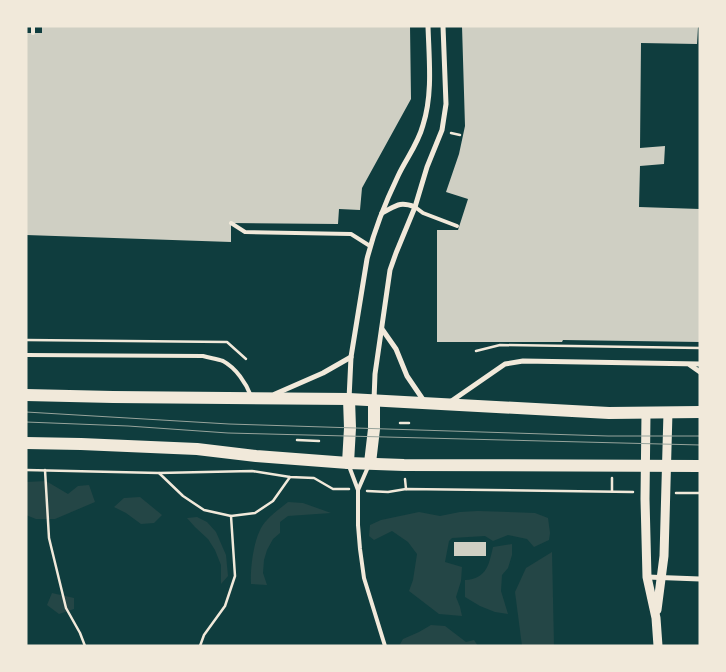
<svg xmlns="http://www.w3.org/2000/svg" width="726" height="672" font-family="'Work Sans',sans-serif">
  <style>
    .green { fill: #244646 }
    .building { fill: #cfcfc3 }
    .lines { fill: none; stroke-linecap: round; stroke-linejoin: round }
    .path { stroke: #f1e9da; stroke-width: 2.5 }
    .service { stroke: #f1e9da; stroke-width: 4 }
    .minor { stroke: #f1e9da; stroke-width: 5 }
    .tertiary { stroke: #f1e9da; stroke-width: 9 }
    .trunk { stroke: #f1e9da; stroke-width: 12 }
    .tram { stroke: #97a49c; stroke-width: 1 }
  </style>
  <rect width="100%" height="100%" fill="#0f3d3e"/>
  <!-- green -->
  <g class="green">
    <path d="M46 481 68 494 78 486 89 485 95 502 55 519H36L26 515V482Z"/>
    <path d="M140 497 162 515 154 523 141 524 126 513 114 507 124 498Z"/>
    <path d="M288 502 303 503 331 513 288 516 280 522V533L273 539 267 550 264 560 263 573 267 585 251 584C250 567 254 532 267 520 273 513 281 508 288 502Z"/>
    <path d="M478 511 535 513 548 518 550 533 549 540 534 547 527 539 508 535 493 541 485 536 452 538 449 541 445 562 462 567 461 581 456 597 460 607 462 616 439 614 409 591 413 580 417 554 408 542 392 531 374 540 369 536 370 525 381 520 419 512 440 516 460 512Z"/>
    <path d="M197 517 207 522 216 532 226 555 228 576 221 584V565L215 550 208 539 195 527 187 518Z"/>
    <path d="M512 544V555L508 568 502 575 501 591 508 614 495 612 480 606 465 597V580C487 579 489 564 493 547Z"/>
    <path d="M552 552 554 646H522L515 592 526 568Z"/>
    <path d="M52 593 74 598V609L59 614 47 605Z"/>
    <path d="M431 625 445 626 466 642 474 640 478 646H399L403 639 419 632Z"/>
  </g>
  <!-- building -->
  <g class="building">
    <path d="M42 26H410L411 99 362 188 360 210 339 209 338 224 231 223V242L26 235V33H42Z"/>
    <path d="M462 26 698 27 697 44 641 43 640 148 665 146 664 164 640 166 639 207 700 209V342L563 340 562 342H437V230H458L468 199 446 192 459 154 465 126Z"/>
    <rect x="454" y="542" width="32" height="14"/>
  </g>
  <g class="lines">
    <!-- path -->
    <g class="path">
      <path d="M451 133 460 135"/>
      <path d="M26 340 227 342 246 359"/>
      <path d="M476 351 500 345 700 348"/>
      <path d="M400 423H409"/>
      <path d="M297 440 319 441"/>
      <path d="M26 470 159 473 252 471 290 477 314 478 333 489H349"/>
      <path d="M45 470 49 538 66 608 80 633 85 646"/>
      <path d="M159 473 183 496 204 510 231 516 255 513 273 501 290 477"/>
      <path d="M405 479 406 489"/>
      <path d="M367 491 388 492 406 489 633 492"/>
      <path d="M612 491V478"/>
      <path d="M676 493H700"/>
      <path d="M200 646 204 635 225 606 235 576 231 516"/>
    </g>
    <!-- service -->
    <g class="service">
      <path d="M33 33V26"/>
      <path d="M415 207 423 213 457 226"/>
      <path d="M231 223 245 232 351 234 370 246"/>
      <path d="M26 355 203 356C210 358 217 359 223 361 236 368 246 383 251 396"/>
      <path d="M349 466 358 490V525L360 549 364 578 385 646"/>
      <path d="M358 490 368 467"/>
    </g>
    <!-- minor -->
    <g class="minor">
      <path d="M382 213C396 206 399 201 415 207"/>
      <path d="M382 329 396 349 407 376 424 401"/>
      <path d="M690 365 700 372"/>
      <path d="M275 394 323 373 351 357"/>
      <path d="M349 399 351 357 367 259C374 231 385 203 398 176 406 159 418 144 423 125 433 94 429 59 428 26"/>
      <path d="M374 400 375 374 390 270 396 253 415 207 427 167 442 130 446 104 443 26"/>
      <path d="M450 402 505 364 523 361 700 364"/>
      <path d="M647 577 700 579"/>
    </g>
    <!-- tertiary -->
    <g class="tertiary">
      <path d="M646 413 645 499 647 577 656 618 658 646"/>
      <path d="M657 610 664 556 668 412"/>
    </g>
    <!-- trunk -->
    <g class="trunk">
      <path d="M26 395 113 397 349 399 609 413 700 412"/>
      <path d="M26 443 81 444 197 449 256 456 348 463 404 465 700 466"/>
      <path d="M348 463 350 428 349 399"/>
      <path d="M370 463 374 429V400"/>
    </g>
    <!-- tram -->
    <g class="tram">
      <path d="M26 412 229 424 608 436H700"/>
      <path d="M26 422 128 426 228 433 700 445"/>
    </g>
  </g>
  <!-- border -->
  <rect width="726" height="672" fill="none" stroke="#f1e9da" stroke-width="55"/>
</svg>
